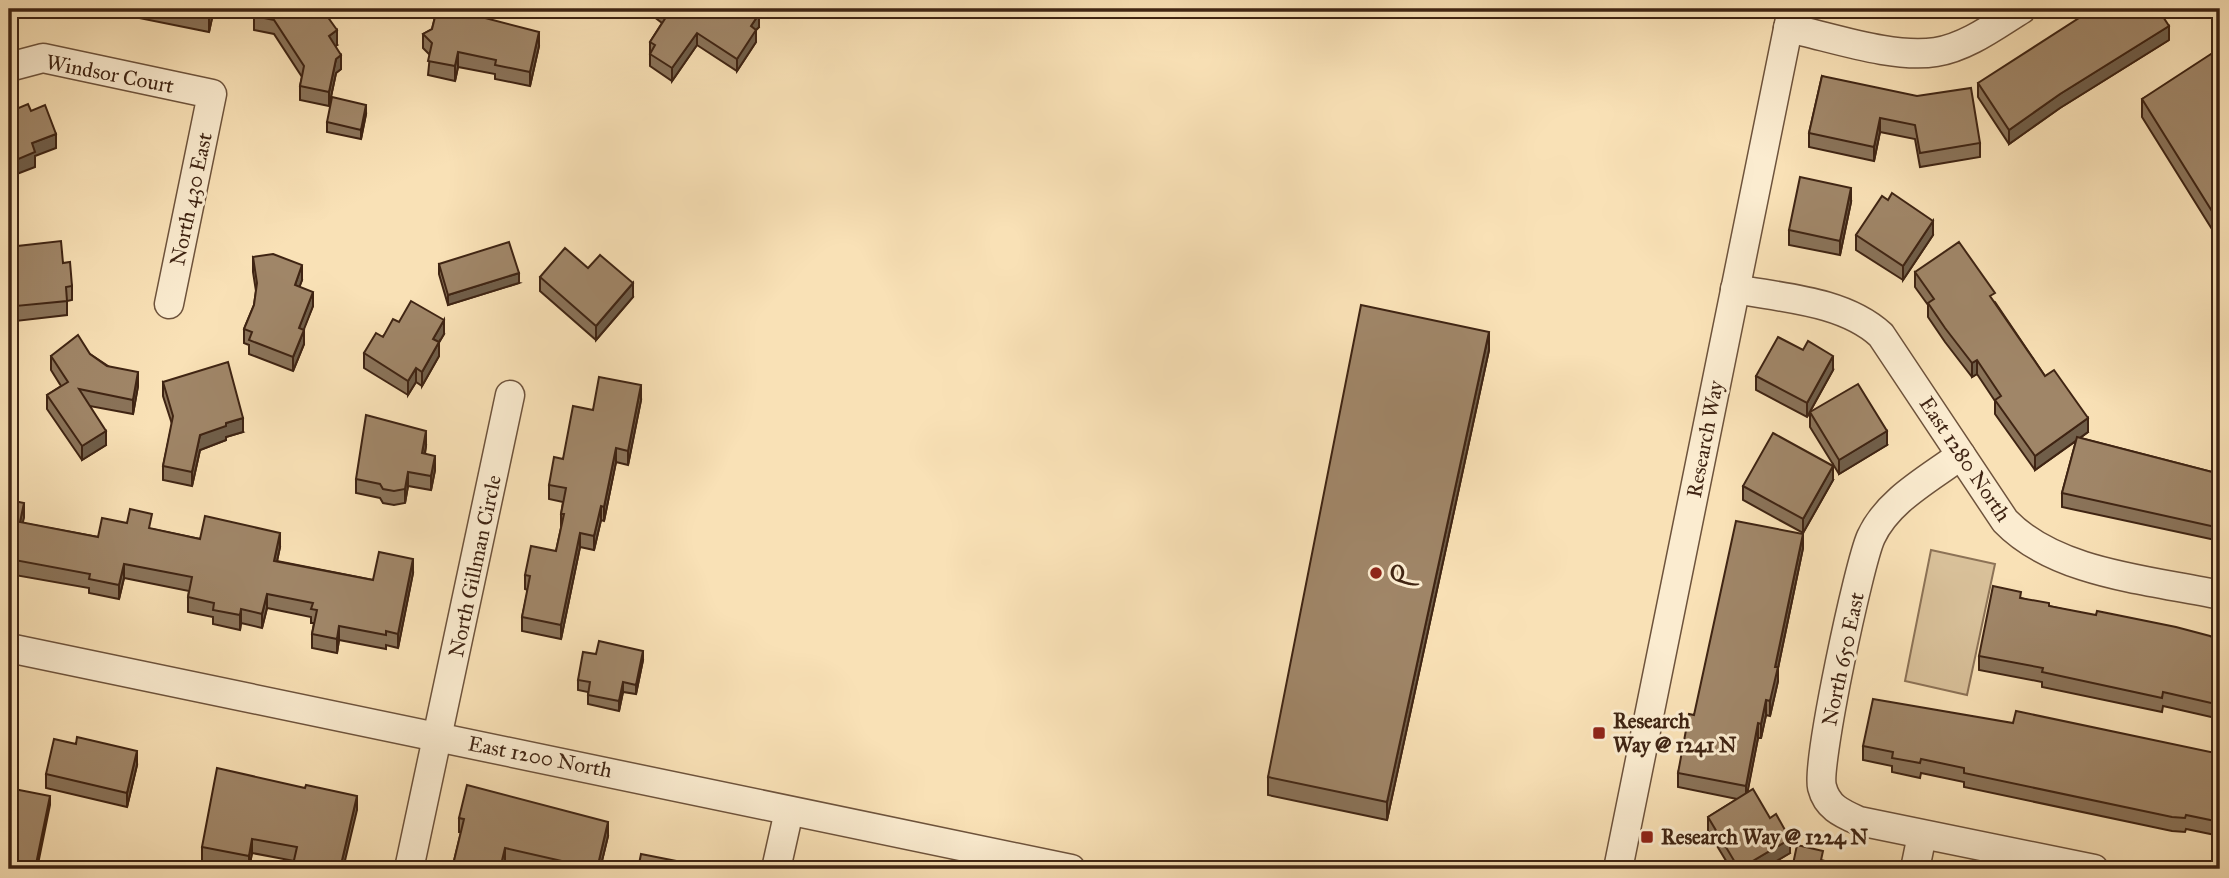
<svg xmlns="http://www.w3.org/2000/svg" width="2229" height="878" font-family="'IM FELL Great Primer',serif">
  <style>
    .green { fill: #d9c19a; stroke: #8c7256; stroke-width: 2 }
    .lines { fill: none; stroke-linecap: round; stroke-linejoin: round }
    .minor-casing { stroke: #6e533c; stroke-width: 31 }
    .minor { stroke: #fbecd0; stroke-width: 28 }
    .wall { fill: #8a7359; stroke: #3f2413; stroke-width: 2 }
    .shaded-wall { fill: #705e49; stroke: #3f2413; stroke-width: 2 }
    .building { fill: #a08668; stroke: #3f2413; stroke-width: 2 }
    .poi-dot { fill: #8f2418; stroke: #fbecd0; stroke-width: 2.5 }
    .labels { text-anchor: middle; dominant-baseline: central; stroke-width: 6; stroke-linejoin: round; paint-order: stroke }
    .street-label { font-size: 21px; fill: #3f2413; stroke: #fbecd0 }
    .poi-label { font-size: 21px; font-weight: bold; fill: #3f2413; stroke: #fbecd0; text-anchor: start }
  </style>
  <rect width="100%" height="100%" fill="#f9e1b6"/>
  <filter id="stains"><feTurbulence type="fractalNoise" baseFrequency=".00286" numOctaves="4"/><feColorMatrix values="0 0 0 0 .2 0 0 0 0 .09 0 0 0 0 .02 0 0 0 .5 -.17"/></filter>
  <radialGradient id="worn" r=".72"><stop offset=".6" stop-color="#630" stop-opacity="0"/><stop offset="1" stop-color="#630" stop-opacity=".3"/></radialGradient>
  <!-- green -->
  <path class="green" d="M1931 550 1995 564 1967 695 1905 681Z"/>
  <g class="lines">
    <defs>
      <g id="minor">
        <path d="M1788 28C1831 37 1893 59 1936 52 1967 47 1996 25 2022 9"/>
        <path d="M9 67 43 58 212 94 169 304"/>
        <path d="M1735 289C1783 298 1844 301 1881 335L2005 521C2056 574 2150 580 2220 595"/>
        <path d="M1961 455C1929 479 1888 500 1871 537 1859 563 1816 764 1822 787 1827 807 1841 813 1859 821L2094 869"/>
        <path d="M9 648 1071 869"/>
        <path d="M409 869 510 395"/>
        <path d="M776 869 789 811"/>
        <path d="M1618 869 1792 9"/>
        <path d="M1915 869 1922 835"/>
      </g>
    </defs>
    <!-- minor casing -->
    <use href="#minor" class="minor-casing"/>
    <!-- minor -->
    <use href="#minor" class="minor"/>
  </g>
  <!-- wall -->
  <g class="wall">
    <path d="M119 9H214L209 32 129 16V13Z"/>
    <path d="M256 9 337 45 335 46 341 69 336 73 329 106 300 100V86L302 77 274 34 254 30V16Z"/>
    <path d="M437 9H470L469 14 539 46 530 86 495 79V74L458 67 455 81 428 75 430 55 423 48V34L432 29Z"/>
    <path d="M649 9H751L759 27 756 30V42L737 71 697 45 672 81 650 66V42L662 23 649 13Z"/>
    <path d="M2169 40 2060 108 2009 144 1978 97V83Z"/>
    <path d="M2220 56V242L2142 117V99Z"/>
    <path d="M1822 76 1980 143V157L1920 167 1915 139 1880 132 1874 161 1809 147V133Z"/>
    <path d="M366 114 361 139 327 132V122Z"/>
    <path d="M1888 200 1933 235 1903 280 1856 250V235Z"/>
    <path d="M1851 202 1840 255 1789 245V230Z"/>
    <path d="M9 247 63 263 72 286V300L67 301V315L16 321 9 261Z"/>
    <path d="M253 257 302 280 299 287 313 306 303 330 304 344 293 371 249 354V345L244 343V329L254 305 256 291 253 272Z"/>
    <path d="M439 264 519 283 448 305 439 274Z"/>
    <path d="M588 268 633 297 596 340 540 291V277Z"/>
    <path d="M1915 272 1995 302 2045 376 2088 432 2080 438 2220 474V541L2062 507V493L2076 441 2035 470 1995 414V401L1977 374 1972 377 1945 342 1928 317V305L1915 287Z"/>
    <path d="M399 322 444 334 439 342V356L422 386 416 382 408 395 364 368V353Z"/>
    <path d="M1489 350 1387 820 1268 795V777Z"/>
    <path d="M90 354 138 386 133 414 90 406 106 445 82 460 47 409V395L61 386 51 370V356Z"/>
    <path d="M1833 370 1807 417 1756 390V376Z"/>
    <path d="M163 382 243 432 226 437V440L200 450 192 486 163 480V466L172 424 163 396Z"/>
    <path d="M641 400 628 465 616 462 604 521 601 520 594 550 580 547 561 639 522 631V617L528 590 525 589V575L556 551 561 528V514L563 502 549 499V485L593 410Z"/>
    <path d="M1810 412 1887 445 1839 474 1810 427Z"/>
    <path d="M426 446 425 454 435 470 431 490 408 486 405 503 394 505 383 503 380 498 356 493V479Z"/>
    <path d="M1833 480 1803 533 1743 500V486Z"/>
    <path d="M9 500 24 517 22 523 98 537 152 529 200 539 280 547 277 561 373 580 413 573 398 648 386 645V649L339 640 337 653 312 648V634L314 623H311V617L267 608 262 628 241 623 240 630 213 624V617L188 612V597L189 591 124 578 119 599 89 593V588L9 574Z"/>
    <path d="M1803 548 1778 668V681L1770 716 1766 715 1761 738H1758L1747 793 1790 853 1763 869H1731L1708 831V817L1737 799 1678 787V773L1694 715Z"/>
    <path d="M2021 598 2049 606 2220 645V719L2163 706 2162 712 2042 687V682L1979 670V656Z"/>
    <path d="M596 654 643 660 636 694 623 692 619 711 588 704V692L578 690V680Z"/>
    <path d="M2013 723 2220 754V836L2186 829 2185 832 2172 831 1964 787V782L1921 773 1920 778 1892 772V766L1863 760V746Z"/>
    <path d="M137 765 127 807 46 788V774Z"/>
    <path d="M357 810 294 861 252 853 249 869 202 861V847Z"/>
    <path d="M459 818 608 836 600 869H538L505 862 503 869H452L461 832H459Z"/>
  </g>
  <!-- shaded-wall -->
  <g class="shaded-wall">
    <path d="M211 9H214L209 32V18Z"/>
    <path d="M2202 9H2211L2202 15Z"/>
    <path d="M759 14V27L756 30V42L737 71V59L751 26Z"/>
    <path d="M2169 26V40L2060 108 2009 144V130L2060 94Z"/>
    <path d="M337 30V45L329 50V36Z"/>
    <path d="M539 32V46L530 86V72Z"/>
    <path d="M697 33V45L672 81V68Z"/>
    <path d="M458 52V67L455 81V66Z"/>
    <path d="M341 55V69L336 73 329 106V92L336 59Z"/>
    <path d="M366 105V114L361 139V130Z"/>
    <path d="M1880 118V132L1874 161V147Z"/>
    <path d="M56 134V148L35 156V167L9 177V163L32 143Z"/>
    <path d="M1851 188V202L1840 255V241Z"/>
    <path d="M1933 221V235L1903 280V266Z"/>
    <path d="M302 265V280L295 299V285Z"/>
    <path d="M519 273V283L448 305V295Z"/>
    <path d="M633 283V297L596 340V326Z"/>
    <path d="M313 292V306L299 342V328Z"/>
    <path d="M444 320V334L433 353V339Z"/>
    <path d="M304 330V344L293 371V357Z"/>
    <path d="M1489 332V350L1387 820V802Z"/>
    <path d="M439 342V356L422 386V372Z"/>
    <path d="M1833 356V370L1807 417V403Z"/>
    <path d="M1977 360V374L1972 377V363Z"/>
    <path d="M416 368V382L408 395V381Z"/>
    <path d="M138 372V386L133 414V400Z"/>
    <path d="M641 385V400L628 465V451Z"/>
    <path d="M243 418V432L226 437V440L200 450 192 486V472L200 435 226 423Z"/>
    <path d="M2088 418V432L2035 470V456Z"/>
    <path d="M106 431V445L82 460V446Z"/>
    <path d="M426 431V446L422 467V453Z"/>
    <path d="M1887 431V445L1839 474V460Z"/>
    <path d="M616 448V462L604 521V507Z"/>
    <path d="M435 456V470L431 490V476Z"/>
    <path d="M1833 466V480L1803 533V519Z"/>
    <path d="M408 472V486L405 503V489Z"/>
    <path d="M24 503V517L20 536V522Z"/>
    <path d="M601 506V520L594 550V536Z"/>
    <path d="M280 533V547L274 575V561Z"/>
    <path d="M580 533V547L561 639V625Z"/>
    <path d="M1803 534V548L1778 668V681L1770 716V701L1775 667Z"/>
    <path d="M413 559V573L398 648V634Z"/>
    <path d="M124 564V578L119 599V585Z"/>
    <path d="M267 594V608L262 628V614Z"/>
    <path d="M241 609V623L240 630V615Z"/>
    <path d="M339 626V640L337 653V639Z"/>
    <path d="M643 651V660L636 694V685Z"/>
    <path d="M623 682V692L619 711V701Z"/>
    <path d="M1766 700V715L1761 738V724Z"/>
    <path d="M1758 723V738L1746 800V786Z"/>
    <path d="M137 751V765L127 807V793Z"/>
    <path d="M50 796V805L37 869H35Z"/>
    <path d="M357 796V810L343 869H340Z"/>
    <path d="M608 822V836L600 869H597Z"/>
    <path d="M252 839V853L249 869V856Z"/>
    <path d="M1790 839V853L1763 869H1739Z"/>
    <path d="M505 848V862L503 869H500Z"/>
  </g>
  <!-- building -->
  <g class="building">
    <path d="M165 9H211L209 18Z"/>
    <path d="M256 9H311L313 13 320 9H322L337 30 329 36 341 55 336 59 329 92 300 86 304 66 274 20 254 16Z"/>
    <path d="M437 9H467L466 13 539 32 530 72 495 65 496 60 458 52 455 66 428 61 432 43 423 34 432 29Z"/>
    <path d="M661 9H751L759 14 751 26 756 30 737 59 697 33 672 68 650 54 655 45 650 42 668 14Z"/>
    <path d="M2093 9H2158L2169 26 2060 94 2009 130 1978 83Z"/>
    <path d="M2211 54 2220 56V224L2142 99Z"/>
    <path d="M1822 76 1917 96 1971 88 1980 143 1920 153 1915 125 1880 118 1874 147 1809 133Z"/>
    <path d="M332 97 366 105 361 130 327 122Z"/>
    <path d="M11 103 14 110 28 104 31 111 45 105 56 134 32 143 35 152 9 163V104Z"/>
    <path d="M1800 177 1851 188 1840 241 1789 230Z"/>
    <path d="M1892 193 1933 221 1903 266 1856 235 1882 196 1888 200Z"/>
    <path d="M61 241 63 263 70 262 72 286 66 287 67 301 16 306 9 247Z"/>
    <path d="M509 242 519 273 448 295 439 264Z"/>
    <path d="M1959 242 1995 293 1990 296 2045 376 2054 370 2088 418 2035 456 1995 400 2001 396 1977 360 1972 363 1945 328 1928 303 1934 299 1915 272Z"/>
    <path d="M565 248 588 268 600 255 633 283 596 326 540 277Z"/>
    <path d="M273 254 302 265 295 285 313 292 299 328 304 330 293 357 249 340 252 332 244 329 254 305 257 283 253 257Z"/>
    <path d="M411 301 444 320 433 339 439 342 422 372 416 368 408 381 364 353 376 333 383 337 393 319 399 322Z"/>
    <path d="M1361 305 1489 332 1387 802 1268 777Z"/>
    <path d="M78 335 90 354 107 366 138 372 133 400 79 389 106 431 82 446 47 395 68 382 51 356Z"/>
    <path d="M1778 337 1803 350 1808 341 1833 356 1807 403 1756 376Z"/>
    <path d="M228 362 243 418 226 423V426L200 435 192 472 163 466 173 416 163 382Z"/>
    <path d="M599 377 641 385 628 451 616 448 604 507 601 506 594 536 580 533 561 625 522 617 530 576 525 575 531 546 556 551 564 514H561L566 488 549 485 554 457 563 459 573 406 593 410Z"/>
    <path d="M1858 384 1887 431 1839 460 1810 412Z"/>
    <path d="M366 415 426 431 422 453 435 456 431 476 408 472 405 489 394 491 383 489 380 484 356 479Z"/>
    <path d="M1773 433 1833 466 1803 519 1743 486Z"/>
    <path d="M2077 437 2220 474V528L2062 493Z"/>
    <path d="M9 500 24 503 20 522 98 537 102 518 127 523 130 509 152 514 149 528 200 539 205 516 280 533 274 561 373 580 379 552 413 559 398 634 386 631V635L339 626 337 639 312 634 317 610 311 609 313 603 267 594 262 614 241 609 240 615 213 610 214 603 188 597 192 577 124 564 119 585 89 579 90 574 9 559Z"/>
    <path d="M1736 521 1803 534 1775 667H1778L1770 701 1766 700 1761 724 1758 723 1746 786 1678 773 1689 714 1694 715Z"/>
    <path d="M1993 586 2021 592 2020 598 2049 603V606L2096 615 2097 611 2176 627 2210 636 2218 640 2217 644 2220 645V705L2163 692 2162 698 2042 672 2043 668 1979 656Z"/>
    <path d="M599 641 643 651 636 685 623 682 619 701 588 695 590 682 578 680 583 652 596 654Z"/>
    <path d="M1873 699 2013 723 2016 711 2220 754V822L2186 815 2185 818 2172 817 1964 773V768L1921 759 1920 763 1892 758 1893 752 1863 746Z"/>
    <path d="M77 737 137 751 127 793 46 774 54 739 76 744Z"/>
    <path d="M217 768 305 788 306 785 357 796 340 869H292L297 847 252 839 249 856 202 847Z"/>
    <path d="M467 785 608 822 597 869 505 848 500 869H452L464 819 459 818Z"/>
    <path d="M14 789 50 796 35 869H9V817Z"/>
    <path d="M1753 789 1770 818 1776 814 1790 839 1739 869 1708 817Z"/>
    <path d="M1797 845 1823 851 1821 860 1856 869H1792Z"/>
    <path d="M641 854 717 869H638Z"/>
  </g>
  <!-- markers -->
  <g class="poi-dot">
    <circle cx="1376" cy="573" r="7"/>
    <rect x="1592" y="726" width="14" height="14" rx="3.5"/>
    <rect x="1640" y="830" width="14" height="14" rx="3.5"/>
  </g>
  <g class="labels">
    <!-- street labels -->
    <g class="street-label">
      <text transform="translate(110 74) rotate(11)">Windsor Court</text>
      <text transform="translate(191 199) rotate(-78)">North 430 East</text>
      <text transform="translate(1705 439) rotate(-79)">Research Way</text>
      <text transform="translate(1965 459) rotate(56)">East 1280 North</text>
      <text transform="translate(475 566) rotate(-78)">North Gillman Circle</text>
      <text transform="translate(1843 659) rotate(-78)">North 650 East</text>
      <text transform="translate(540 757) rotate(11)">East 1200 North</text>
    </g>
    <!-- poi labels -->
    <g class="poi-label">
      <text x="1390" y="573">Q</text>
      <text x="1613" y="721">Research<tspan x="1613" dy="24">Way @ 1241 N</tspan></text>
      <text x="1661" y="837">Research Way @ 1224 N</text>
    </g>
  </g>
  <!-- margin -->
  <rect width="2229" height="878" fill="none" stroke="#f9e1b6" stroke-width="35"/>
  <rect x="10" y="10" width="2208" height="857" fill="none" stroke="#3f2413" stroke-width="3.5"/>
  <rect x="18" y="18" width="2194" height="843" fill="none" stroke="#3f2413" stroke-width="2"/>
  <rect width="100%" height="100%" filter="url(#stains)"/>
  <rect width="100%" height="100%" fill="url(#worn)"/>
</svg>
